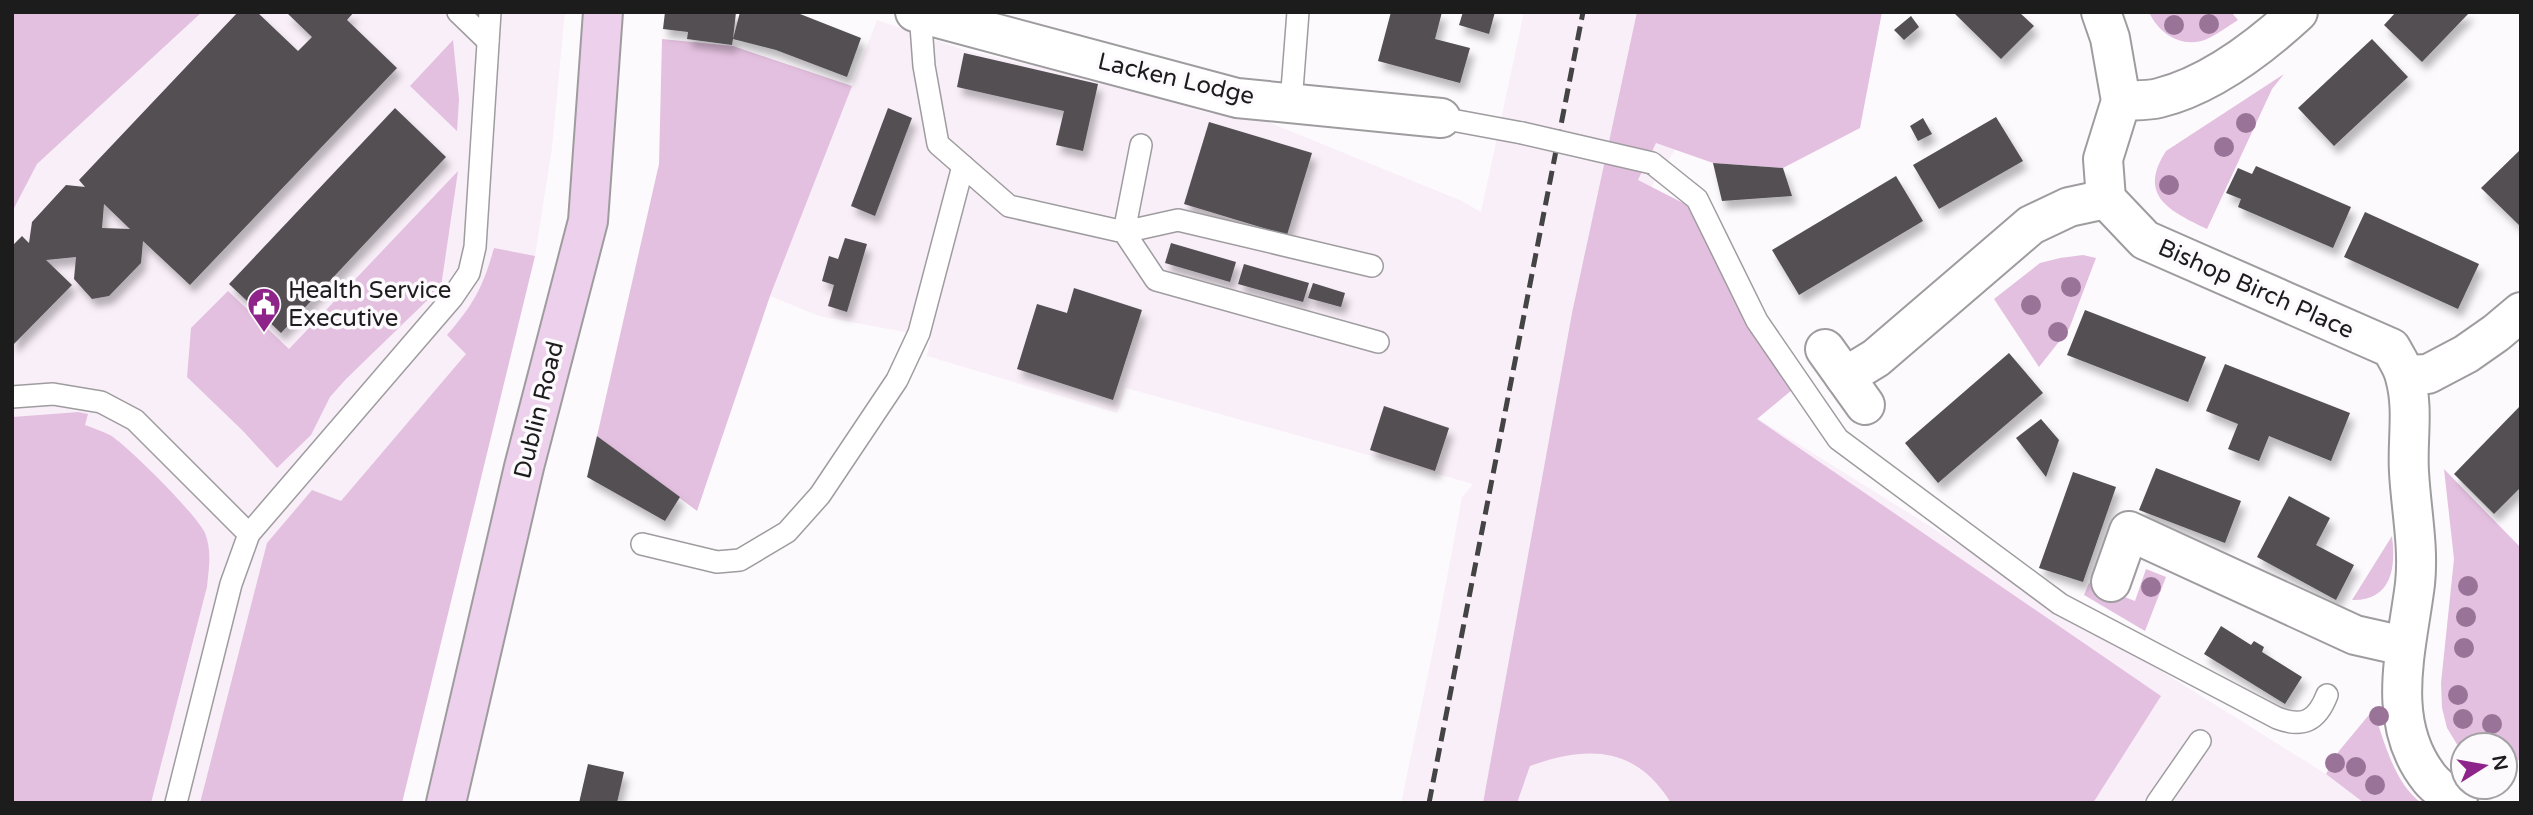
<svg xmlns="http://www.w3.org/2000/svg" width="2533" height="815" font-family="'Varela Round',sans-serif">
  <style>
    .built { fill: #f9eff8 }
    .green { fill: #e3c0df }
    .building { fill: #524f52; fill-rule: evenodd; filter: url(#shadow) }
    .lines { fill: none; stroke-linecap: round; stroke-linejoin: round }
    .lane-casing { stroke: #9f9c9f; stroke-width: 24 }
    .street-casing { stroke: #9f9c9f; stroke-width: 42 }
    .secondary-casing { stroke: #9f9c9f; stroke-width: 42 }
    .lane { stroke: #fff; stroke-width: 21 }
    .street { stroke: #fff; stroke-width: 38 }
    .secondary { stroke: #edd0eb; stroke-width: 38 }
    .rail { stroke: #454445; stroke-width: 5; stroke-dasharray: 14 7; stroke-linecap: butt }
    .lane-bridge-casing { stroke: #9f9c9f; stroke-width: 24; stroke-linecap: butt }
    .lane-bridge { stroke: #fff; stroke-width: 21 }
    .tree { fill: #997498 }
    .labels { text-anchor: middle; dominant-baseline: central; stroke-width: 7; stroke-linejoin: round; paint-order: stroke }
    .street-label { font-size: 24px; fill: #1d1c1d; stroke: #fdfafd }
    .poi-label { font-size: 24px; fill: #1d1c1d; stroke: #fdfafd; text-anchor: start }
  </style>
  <defs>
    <filter id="shadow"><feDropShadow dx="4.5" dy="8" stdDeviation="3.5" flood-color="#0004"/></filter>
  </defs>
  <rect width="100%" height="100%" fill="#fdfafd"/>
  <!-- built -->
  <g class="built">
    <path d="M202 12H565L552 148 535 256 399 803H151L207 587 210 566 110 435 85 425 88 415 77 412 12 417V212L37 164Z"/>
    <path d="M1524 12H1742L1681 140 1572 313 1483 803H1401L1437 631 1462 497 1473 484 1126 388 1117 413 927 356 931 337 819 316 770 296 877 20 964 50 1102 81 1212 114 1239 110 1462 201 1481 212Z"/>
    <path d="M1757 418 2326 774 2364 803H1517L1530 766Z"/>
  </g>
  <!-- green -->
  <g class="green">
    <path d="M12 12H202L37 164 12 212Z"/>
    <path d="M1637 12H1882L1860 128 1783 168 1713 163 1656 143 1638 180 1691 207 1792 390 1757 419 2161 696 2093 803H1671C1636 746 1588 745 1530 766L1517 803H1483L1572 313Z"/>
    <path d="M2149 12H2231L2238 20C2228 26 2219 33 2209 38 2185 50 2159 35 2149 12Z"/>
    <path d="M662 39 733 46 852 86 770 296 697 511 597 436 659 164Z"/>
    <path d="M453 40 459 99 457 131 410 86Z"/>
    <path d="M2284 74 2272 89 2207 229C2170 211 2137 196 2166 151Z"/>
    <path d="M458 171 441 287 346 379 330 397 311 435 277 468 243 431 187 377 191 328 228 291 289 349Z"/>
    <path d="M494 248 535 256 402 803H200L267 543 312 490 341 501 466 354 447 335C474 304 483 287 494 248Z"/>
    <path d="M2083 255 2096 258 2069 329 2039 367 1994 299 2040 263 2060 258Z"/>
    <path d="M78 412 88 414 85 425C93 428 102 431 110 435 128 446 197 515 205 533 212 551 209 569 207 587L151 803H12V417Z"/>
    <path d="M2444 469 2521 548V757L2505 775V745H2463V754L2447 728 2442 708 2441 683 2454 559Z"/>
    <path d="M2392 536C2396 567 2392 601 2352 600Z"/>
    <path d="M2146 569 2166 577 2145 631 2084 595 2089 583 2135 601Z"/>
    <path d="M2373 710C2385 742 2393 781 2421 803H2364L2326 774 2339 751Z"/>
  </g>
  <!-- building -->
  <g class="building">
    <path d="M238 12H257L298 51 312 37 286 12H354L347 20 397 68 190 285 143 241 141 263 109 296 92 299 74 279 76 257 46 260 72 285 12 346V246L22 236 29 243 32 222 66 185 85 187 79 180ZM104 204 130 229 102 228Z"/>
    <path d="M665 12H736L733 39 740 12H795L861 38 847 77 776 50 733 39 732 45 687 39 688 32 663 29Z"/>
    <path d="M1391 12H1442L1435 39 1470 48 1460 83 1378 61Z"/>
    <path d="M1463 12H1495L1489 34 1459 25Z"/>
    <path d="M1953 12H2019L2034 26 2001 59Z"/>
    <path d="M2396 12H2470L2422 62 2384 25Z"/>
    <path d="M1911 16 1919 27 1904 40 1894 30Z"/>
    <path d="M2372 39 2408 77 2334 146 2298 108Z"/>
    <path d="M964 53 1098 84 1083 151 1056 145 1064 111 957 87Z"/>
    <path d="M395 108 446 157 281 333 229 284Z"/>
    <path d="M888 108 912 118 875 216 851 206Z"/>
    <path d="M1996 117 2023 161 1939 209 1913 165Z"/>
    <path d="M1923 118 1932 134 1918 141 1910 126Z"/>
    <path d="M1209 122 1312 153 1287 235 1184 204Z"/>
    <path d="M2521 149V227L2481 188Z"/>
    <path d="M1713 163 1783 168 1792 196 1722 201Z"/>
    <path d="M2256 166 2351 207 2333 248 2238 207 2241 199 2226 193 2238 168 2252 174Z"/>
    <path d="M1896 176 1923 221 1799 295 1772 250Z"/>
    <path d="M2365 212 2479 264 2458 309 2344 257Z"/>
    <path d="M845 238 867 244 847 312 828 306 834 285 822 281 829 256 838 259Z"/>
    <path d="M1171 243 1236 262 1230 282 1165 263Z"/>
    <path d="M1244 264 1309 283 1303 302 1238 284Z"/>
    <path d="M1313 283 1345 293 1341 307 1308 298Z"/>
    <path d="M1074 288 1142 310 1113 400 1017 369 1037 304 1067 313Z"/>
    <path d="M2085 310 2206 357 2188 402 2067 355Z"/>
    <path d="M2009 353 2043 393 1938 483 1905 443Z"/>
    <path d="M2225 364 2350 413 2331 461 2269 436 2259 461 2228 449 2238 424 2206 411Z"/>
    <path d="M2521 405V487L2494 514 2454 474Z"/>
    <path d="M1384 406 1449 428 1435 471 1370 450Z"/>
    <path d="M2041 419 2059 440 2046 477 2016 438Z"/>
    <path d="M597 436 680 497 665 521 587 477Z"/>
    <path d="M2156 468 2241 501 2225 543 2139 510Z"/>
    <path d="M2073 472 2116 487 2083 582 2039 568Z"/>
    <path d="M2289 496 2330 518 2316 545 2354 565 2336 600 2257 557Z"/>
    <path d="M2221 626 2251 645 2254 641 2264 647 2262 652 2302 677 2285 704 2204 654Z"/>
    <path d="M588 764 624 772 617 803H579Z"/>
  </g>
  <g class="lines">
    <defs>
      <g id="lane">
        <path d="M458 12 488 41"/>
        <path d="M920 12 924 66 938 144 1009 206 1124 232 1156 280 1378 342"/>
        <path d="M1291 103 1298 12"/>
        <path d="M1441 118 1522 133"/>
        <path d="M1141 145 1124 232 1178 220 1372 266"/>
        <path d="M1652 163 1697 199 1757 321 1838 439 2060 604 2277 718C2303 728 2317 721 2327 695"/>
        <path d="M12 397 53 394 101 402 135 420 249 534"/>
        <path d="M642 544 717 562 740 560 787 532 820 495 897 380 919 333 963 166"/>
        <path d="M176 803 231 584 249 534 452 298 469 273 475 247 490 12"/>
        <path d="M2157 803 2200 741"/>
      </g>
      <g id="street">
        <path d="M915 12 1237 98 1441 118"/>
        <path d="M2101 12 2110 38 2121 101 2103 159 2106 199 2145 240 2391 348C2396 357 2403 367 2405 377 2414 409 2407 440 2409 472 2411 509 2419 547 2415 584 2407 649 2384 722 2430 779 2437 788 2449 795 2458 803"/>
        <path d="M2121 101C2133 100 2147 101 2159 98 2211 85 2259 48 2298 12"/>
        <path d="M1825 349 1865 405"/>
        <path d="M2405 375 2428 374 2466 354 2496 333 2521 312"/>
        <path d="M1845 377 1876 358 2031 225 2069 207 2106 199"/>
        <path d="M2111 582 2129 531 2355 635 2404 646"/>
      </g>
      <path id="secondary" d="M446 803 524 467 588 221 603 12"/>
    </defs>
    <!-- lane casing -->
    <use href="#lane" class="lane-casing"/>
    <!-- street casing -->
    <use href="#street" class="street-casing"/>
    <!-- secondary casing -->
    <use href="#secondary" class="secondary-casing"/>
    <!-- lane -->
    <use href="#lane" class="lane"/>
    <!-- street -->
    <use href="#street" class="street"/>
    <!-- secondary -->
    <use href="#secondary" class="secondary"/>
    <!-- rail -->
    <path class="rail" d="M1429 803 1583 12"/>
    <defs>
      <path id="lane-bridge" d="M1522 133 1652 163"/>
    </defs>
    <!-- lane-bridge casing -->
    <use href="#lane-bridge" class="lane-bridge-casing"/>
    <!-- lane-bridge -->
    <use href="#lane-bridge" class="lane-bridge"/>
  </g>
  <!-- trees -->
  <g class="tree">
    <circle cx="2209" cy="24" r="10"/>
    <circle cx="2174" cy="25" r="10"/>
    <circle cx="2246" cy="123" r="10"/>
    <circle cx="2224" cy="147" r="10"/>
    <circle cx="2169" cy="185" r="10"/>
    <circle cx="2071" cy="287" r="10"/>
    <circle cx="2031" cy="305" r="10"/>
    <circle cx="2058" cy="332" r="10"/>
    <circle cx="2468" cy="586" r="10"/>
    <circle cx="2151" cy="587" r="10"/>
    <circle cx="2466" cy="617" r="10"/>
    <circle cx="2464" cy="648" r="10"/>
    <circle cx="2458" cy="695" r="10"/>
    <circle cx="2379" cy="716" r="10"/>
    <circle cx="2463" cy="719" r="10"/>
    <circle cx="2492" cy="724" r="10"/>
    <circle cx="2335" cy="763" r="10"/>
    <circle cx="2356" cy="767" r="10"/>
    <circle cx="2375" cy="785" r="10"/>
  </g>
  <!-- icons -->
  <defs>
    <symbol id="civic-pin" viewBox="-11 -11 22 30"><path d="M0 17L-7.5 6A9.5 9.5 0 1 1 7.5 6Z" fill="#8e2489" stroke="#fdfafd"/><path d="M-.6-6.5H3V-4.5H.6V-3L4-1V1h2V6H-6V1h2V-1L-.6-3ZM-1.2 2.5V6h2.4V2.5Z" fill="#fff"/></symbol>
  </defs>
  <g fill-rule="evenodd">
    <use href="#civic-pin" x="245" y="285" width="38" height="52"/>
  </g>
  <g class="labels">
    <!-- street labels -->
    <g class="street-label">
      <text transform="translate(1176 79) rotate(13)">Lacken Lodge</text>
      <text transform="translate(2256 289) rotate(24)">Bishop Birch Place</text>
      <text transform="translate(539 410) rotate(-76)">Dublin Road</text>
    </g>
    <!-- poi labels -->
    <g class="poi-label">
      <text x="288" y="290">Health Service<tspan x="288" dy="28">Executive</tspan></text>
    </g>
  </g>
  <!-- border -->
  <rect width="2533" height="815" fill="none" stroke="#1d1c1d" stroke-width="28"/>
  <!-- north arrow -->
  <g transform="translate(2484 766) rotate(79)"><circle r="33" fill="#fdfafd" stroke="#a3a1a3" stroke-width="2"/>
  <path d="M0-5L12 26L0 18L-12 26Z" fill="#8e2489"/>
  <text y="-10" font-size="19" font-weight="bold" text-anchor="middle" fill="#1d1c1d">N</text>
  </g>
</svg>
